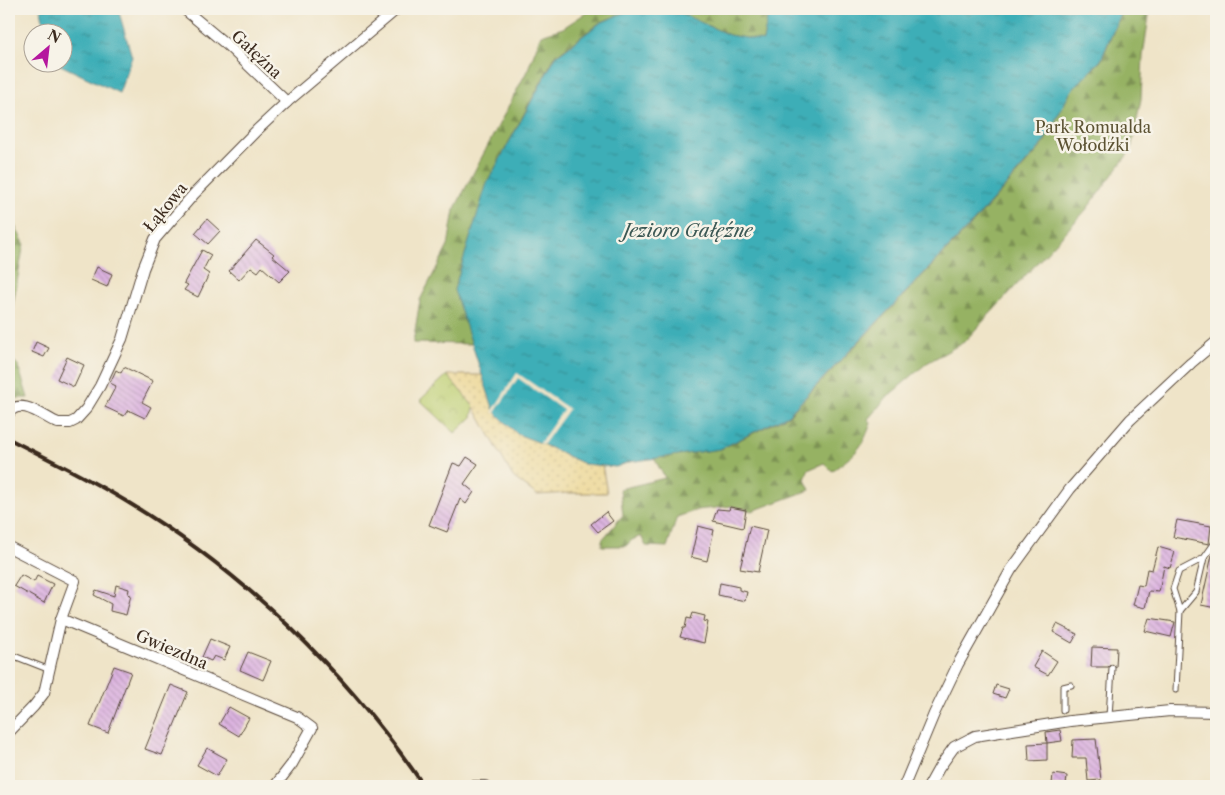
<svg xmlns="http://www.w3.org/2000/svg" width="1225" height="795" font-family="'Libre Caslon Text',serif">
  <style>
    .forest { fill: url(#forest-firs); stroke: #686e41 }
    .sand { fill: url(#sand-dots); stroke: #94825e }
    .park { fill: url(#park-crowns); stroke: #7c7c48 }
    .water { fill: url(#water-ripples); stroke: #3c6c6a }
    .pier { fill: #efe4c8 }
    .building { fill: url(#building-back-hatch) }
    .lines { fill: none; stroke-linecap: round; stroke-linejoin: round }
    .service-casing { stroke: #564638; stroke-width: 7 }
    .minor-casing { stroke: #564638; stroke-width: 12 }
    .service { stroke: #fff; stroke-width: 5 }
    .minor { stroke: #fff; stroke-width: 10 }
    .rail { stroke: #3b2a1e; stroke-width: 4 }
    .labels { text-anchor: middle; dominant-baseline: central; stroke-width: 5; stroke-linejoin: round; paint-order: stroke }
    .street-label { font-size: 16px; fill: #3b2a1e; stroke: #f7f3e8 }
    .park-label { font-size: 16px; fill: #5c5333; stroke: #f7f3e8 }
    .water-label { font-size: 18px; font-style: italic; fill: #3c5854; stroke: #f7f3e8 }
  </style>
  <defs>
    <pattern id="forest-firs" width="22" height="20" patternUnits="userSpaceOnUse" patternTransform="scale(1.25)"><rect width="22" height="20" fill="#96b264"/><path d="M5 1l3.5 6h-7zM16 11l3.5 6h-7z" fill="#7c9152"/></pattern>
    <pattern id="sand-dots" width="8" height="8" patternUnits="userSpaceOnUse" patternTransform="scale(1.25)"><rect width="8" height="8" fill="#eeda9e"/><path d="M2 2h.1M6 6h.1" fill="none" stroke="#cdbb88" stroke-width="1.8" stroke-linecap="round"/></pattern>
    <pattern id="park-crowns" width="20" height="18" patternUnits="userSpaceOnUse" patternTransform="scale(1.25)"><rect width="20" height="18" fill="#becf72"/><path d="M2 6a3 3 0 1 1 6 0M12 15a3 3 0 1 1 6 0" fill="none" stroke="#a4b262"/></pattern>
    <pattern id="water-ripples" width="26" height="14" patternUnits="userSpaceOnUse" patternTransform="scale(1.25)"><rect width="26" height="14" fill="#3daeb7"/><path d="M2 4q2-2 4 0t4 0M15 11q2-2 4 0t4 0" fill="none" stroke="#348e94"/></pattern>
    <pattern id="building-back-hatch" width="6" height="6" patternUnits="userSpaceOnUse" patternTransform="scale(1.25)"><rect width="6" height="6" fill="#ddb4e1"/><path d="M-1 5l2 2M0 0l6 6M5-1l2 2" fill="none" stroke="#b493b6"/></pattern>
  </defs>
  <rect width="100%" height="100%" fill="#f7f3e8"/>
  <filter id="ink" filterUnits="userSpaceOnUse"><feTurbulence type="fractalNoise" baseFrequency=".02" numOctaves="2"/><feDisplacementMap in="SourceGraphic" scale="10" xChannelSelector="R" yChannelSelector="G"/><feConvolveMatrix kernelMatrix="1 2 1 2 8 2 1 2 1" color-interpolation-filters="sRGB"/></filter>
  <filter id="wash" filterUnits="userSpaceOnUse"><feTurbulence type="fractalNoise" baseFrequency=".0096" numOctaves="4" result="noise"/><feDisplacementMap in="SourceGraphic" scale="20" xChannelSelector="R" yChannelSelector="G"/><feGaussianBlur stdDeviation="1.12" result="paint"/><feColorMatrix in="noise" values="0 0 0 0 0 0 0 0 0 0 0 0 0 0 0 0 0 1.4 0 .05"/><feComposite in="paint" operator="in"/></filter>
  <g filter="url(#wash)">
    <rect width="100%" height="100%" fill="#efe4c8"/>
    <!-- forest -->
    <g class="forest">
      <path d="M592 9H632L599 23 555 56 487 183 454 290 472 344 413 343 420 300 448 246 454 210 528 69 541 35 563 28Z"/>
      <path d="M671 9H769L763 41 729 35Z"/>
      <path d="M1123 9H1150L1143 56 1141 99 1131 150 1086 210 964 342 927 363 887 397 868 419 871 423C861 451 855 454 832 471L824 463 808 470 805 480 810 490 752 511 732 506 697 510 677 517 667 547 646 546 641 536 632 540 626 546H602V540L623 515 620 489 665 478 654 458 721 449 788 416 792 412 975 221 1043 145 1071 91 1101 61Z"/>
      <path d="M9 215 24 243 9 327Z"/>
      <path d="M9 356 18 365 28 398H18L9 401Z"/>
    </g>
    <!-- sand -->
    <path class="sand" d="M447 375H483L494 411 517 434 538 442 584 464 602 465 607 493H568L537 495 513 477 474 407Z"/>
    <!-- park -->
    <path class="park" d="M447 375 474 407 472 417 455 433 420 400Z"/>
    <!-- water -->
    <g class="water">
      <path d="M41 9H118L132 57 119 93 56 63 62 62V32H45Z"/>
      <path d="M633 9H671L729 35 763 41 769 9H1122L1101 60 1071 91 1042 145 975 220 788 415 720 449 629 462 616 467 584 464 538 442 517 434 494 411 454 290 487 183 556 56 600 23Z"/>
    </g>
    <!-- pier -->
    <path class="pier" d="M517 373 569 409 543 445 540 443 563 410 518 378 494 414 492 412Z"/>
    <g id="blocks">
      <!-- building -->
      <g class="building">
        <path d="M207 219 220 231 208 244 195 233Z"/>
        <path d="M256 240 274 254 272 256 290 271 279 282 262 267 258 272 251 267 239 280 229 271Z"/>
        <path d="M202 250 211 255 203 270 209 274 198 297 184 290 188 285 184 283Z"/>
        <path d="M97 267 112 274 107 287 91 280Z"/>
        <path d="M36 342 49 348 44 357 32 352Z"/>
        <path d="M67 357 84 365 74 387 57 379Z"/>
        <path d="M124 367 153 381 142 402 151 407 145 418 128 410 124 416 105 407 116 386 110 383 116 370 121 373Z"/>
        <path d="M467 457 478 464 464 484 474 492 466 504 460 499 447 532 429 525 453 463 461 466Z"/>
        <path d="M730 507 746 510 743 528 713 521 717 509 729 510Z"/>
        <path d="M606 512 613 521 598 532 591 524Z"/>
        <path d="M1177 520 1211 526 1209 544 1173 537Z"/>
        <path d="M698 526 714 530 707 561 691 557Z"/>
        <path d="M750 526 767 530 758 572 740 569Z"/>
        <path d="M1158 547 1175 552 1170 568 1164 566 1159 592 1149 591 1145 608 1133 605 1138 585 1144 586 1147 569 1152 570Z"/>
        <path d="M1212 555H1216V608L1201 605Z"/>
        <path d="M21 575 34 582 37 576 53 584 44 603 14 586Z"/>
        <path d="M720 583 739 587V590L747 592 745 601 718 595Z"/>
        <path d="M116 585 129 589 128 594 131 595 126 615 110 611 111 604 94 595 96 590 114 596Z"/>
        <path d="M693 613 705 616 704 621 708 622 704 643 680 637 683 628H685L687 618 691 619Z"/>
        <path d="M1149 618 1175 622 1171 637 1145 631Z"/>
        <path d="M1057 624 1077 634 1072 643 1053 632Z"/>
        <path d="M210 639 230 647 224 660 214 656 211 661 202 657Z"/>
        <path d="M1092 647 1117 648 1116 667 1112 664 1108 667H1091Z"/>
        <path d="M1042 651 1057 661 1048 675 1033 667Z"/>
        <path d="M248 652 271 661 263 680 240 670Z"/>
        <path d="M114 666 131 672 108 733 90 726Z"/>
        <path d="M171 685 188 692 162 755 145 749Z"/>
        <path d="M996 685 1009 689 1005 698 993 694Z"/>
        <path d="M229 707 249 718 239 736 219 724Z"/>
        <path d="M1060 730 1062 741 1047 743 1046 732Z"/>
        <path d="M1096 739 1101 780 1088 781 1086 758H1072L1073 740Z"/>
        <path d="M1047 743V760L1029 761 1028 744Z"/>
        <path d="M207 748 227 759 217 776 197 765Z"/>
        <path d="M1053 774 1067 776 1066 785 1052 784Z"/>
      </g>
    </g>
  </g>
  <g filter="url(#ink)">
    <use href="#blocks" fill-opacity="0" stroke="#564638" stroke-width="1"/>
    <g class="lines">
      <defs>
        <g id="service">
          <path d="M1180 611 1196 592 1204 558"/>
          <path d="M9 654 50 670"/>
          <path d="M1176 690 1180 611 1173 589 1179 571 1204 558 1216 541"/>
          <path d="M1063 710V687L1071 685"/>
          <path d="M1109 717 1112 668"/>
        </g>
        <g id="minor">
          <path d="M184 9 227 45 287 102"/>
          <path d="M9 413C20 396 45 418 58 423H70L76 420 86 409 100 386 122 339 143 269 155 239 194 194 257 130 287 102 397 9"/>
          <path d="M9 547 75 581 61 619 44 693 34 706 9 732"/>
          <path d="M61 619 297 717 312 728 292 764 275 786"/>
          <path d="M470 786H485"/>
          <path d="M904 786 934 714 958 664 1011 570 1070 489 1130 420 1191 363 1216 342"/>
          <path d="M929 786 939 768 954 747 975 736 1070 721 1170 711 1216 712"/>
        </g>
      </defs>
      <!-- service casing -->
      <use href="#service" class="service-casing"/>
      <!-- minor casing -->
      <use href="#minor" class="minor-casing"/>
      <!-- service -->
      <use href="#service" class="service"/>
      <!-- minor -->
      <use href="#minor" class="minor"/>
      <!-- rail -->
      <path class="rail" d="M9 439C49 459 90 479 129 503 246 574 347 673 424 786"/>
    </g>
  </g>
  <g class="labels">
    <!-- street labels -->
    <g class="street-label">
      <text transform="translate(257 54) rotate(43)">Gałęźna</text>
      <text transform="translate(165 207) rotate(-51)">Łąkowa</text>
      <text transform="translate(172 649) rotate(23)">Gwiezdna</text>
    </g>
    <!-- park labels -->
    <g class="park-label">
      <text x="1093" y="127">Park Romualda<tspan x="1093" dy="18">Wołodźki</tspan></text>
    </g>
    <!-- water labels -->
    <g class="water-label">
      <text x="688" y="231">Jezioro Gałęźne</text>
    </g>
  </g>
  <!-- margin -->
  <rect width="1225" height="795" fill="none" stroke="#f7f3e8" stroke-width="30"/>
  <!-- north arrow -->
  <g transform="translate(48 48) rotate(28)"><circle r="24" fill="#f7f3e8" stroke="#aca397"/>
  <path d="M0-4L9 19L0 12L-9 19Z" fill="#b5179e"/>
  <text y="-8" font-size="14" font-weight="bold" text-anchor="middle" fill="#3b2a1e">N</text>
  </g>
</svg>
